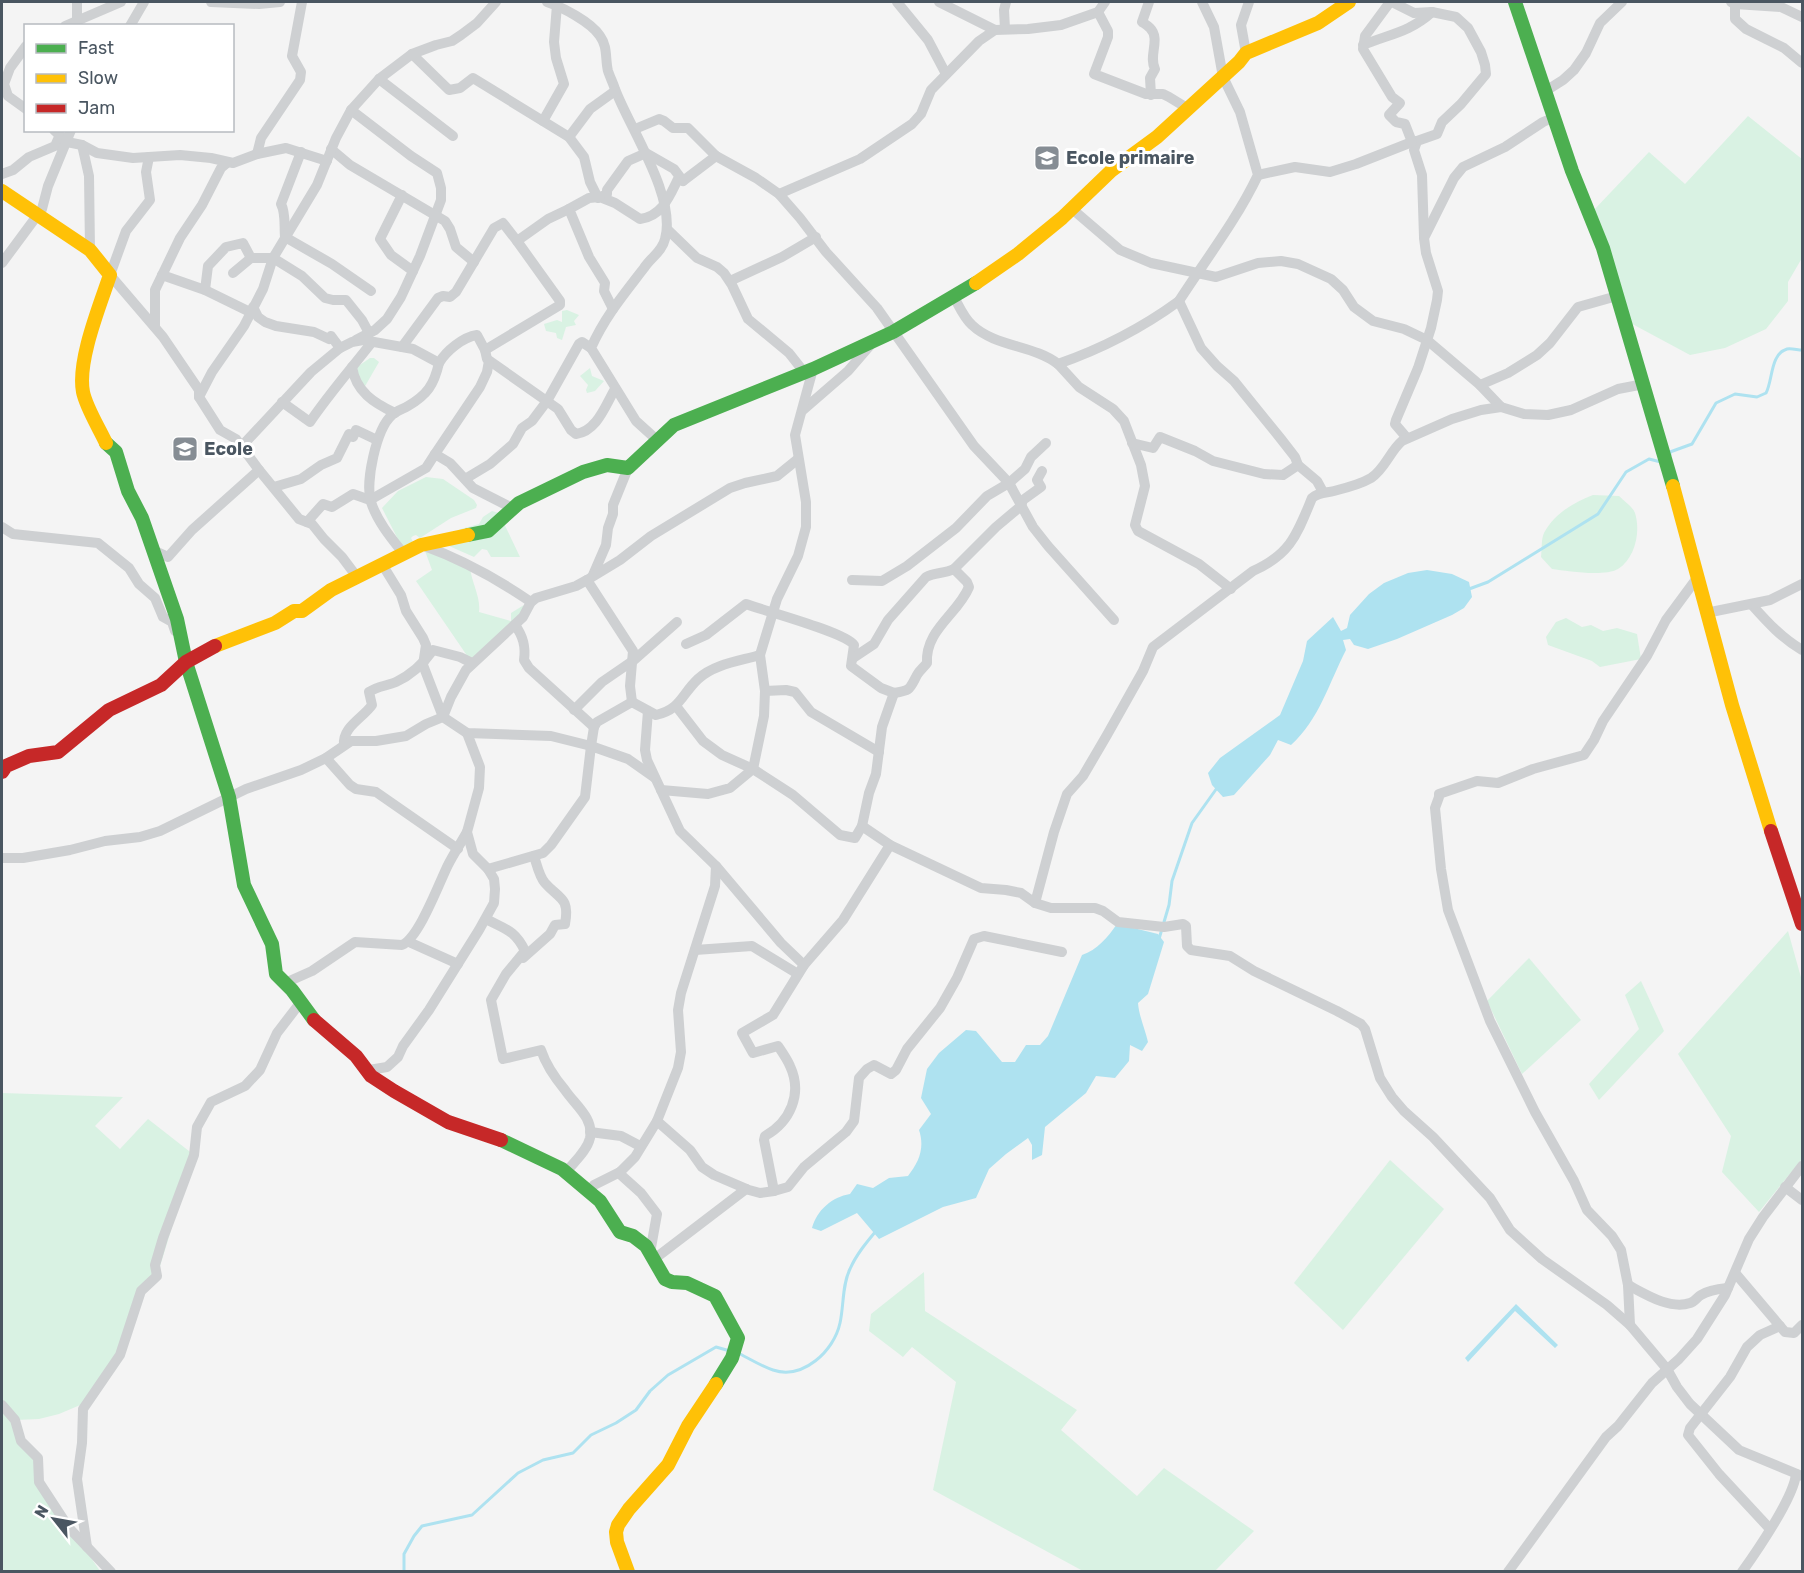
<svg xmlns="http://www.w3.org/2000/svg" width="1804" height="1573" font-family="Rubik,sans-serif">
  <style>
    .green { fill: #d9f2e3 }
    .water { fill: #aee2f0 }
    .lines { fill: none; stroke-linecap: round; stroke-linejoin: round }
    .stream { stroke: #aee2f0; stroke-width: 3 }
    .street { stroke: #ced0d2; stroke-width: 10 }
    .fast { stroke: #4caf50; stroke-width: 14 }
    .slow { stroke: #ffc107; stroke-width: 14 }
    .jam { stroke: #c62828; stroke-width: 14 }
    .labels { text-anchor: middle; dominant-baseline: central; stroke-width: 6; stroke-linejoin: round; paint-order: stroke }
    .poi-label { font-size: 18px; font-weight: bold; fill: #4a5661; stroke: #fff; text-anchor: start }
  </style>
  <rect width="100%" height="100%" fill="#f4f4f4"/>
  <!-- green -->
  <g class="green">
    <path d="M1748 116 1802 159V258L1788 282V301L1766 329 1725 348 1690 355 1623 319 1592 212 1649 152 1685 184Z"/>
    <path d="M567 310 579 315 574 321 576 325 566 327 562 340 557 338 556 333 546 331 544 324 557 320 562 322V311Z"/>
    <path d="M370 358H374L379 362 364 388 360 385 357 367Z"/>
    <path d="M590 368 592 376 604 381 595 391 587 393 586 390 588 385 580 376Z"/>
    <path d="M426 477 443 479 474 500 477 505 476 508 451 518 420 538 416 535 413 536 411 538 414 544 402 547 382 508 398 491Z"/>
    <path d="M1593 495 1619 496C1624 501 1633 507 1635 513 1641 532 1635 558 1618 569 1604 577 1567 571 1552 569L1541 557C1542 550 1541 539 1544 533 1554 514 1574 502 1593 495Z"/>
    <path d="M492 511 499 513 520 557H491L487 550 482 549 474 557 440 542 461 529 479 524 483 517Z"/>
    <path d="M425 551 470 568C472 583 481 598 479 612L511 621V613L524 605 521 613 470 660 416 581 432 570Z"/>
    <path d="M1566 618 1582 627 1591 625 1603 631 1617 628 1637 634 1641 659 1600 667 1592 661 1548 645 1546 637 1556 622Z"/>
    <path d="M1788 931 1802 981V1159L1759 1212 1722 1172 1731 1136 1678 1054Z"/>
    <path d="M1529 958 1581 1020 1522 1074 1487 1001Z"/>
    <path d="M1641 981 1664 1031 1599 1100 1589 1084 1639 1029 1625 995Z"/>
    <path d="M2 1093 123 1097 95 1126 120 1149 148 1119 194 1155 157 1276 141 1291 128 1334 85 1403 59 1414 39 1419 16 1420 21 1441 38 1458 39 1482 100 1571 2 1572Z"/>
    <path d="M1390 1160 1444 1209 1343 1330 1294 1283Z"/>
    <path d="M924 1272 925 1311 1077 1410 1061 1430 1137 1496 1164 1468 1254 1531 1215 1571H1083L933 1490 956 1382 912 1347 903 1357 869 1331 871 1314Z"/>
  </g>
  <!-- water -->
  <g class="water">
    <path d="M1427 570 1452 574 1469 582 1472 597 1464 608 1452 615 1397 639 1368 649 1354 645 1350 639 1343 640 1346 650C1329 683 1319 720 1291 745L1278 740 1270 755 1234 795 1223 797 1212 785 1208 773 1220 758 1280 715 1303 661 1307 641 1333 617 1341 631 1347 628 1350 615 1369 594 1384 583 1408 573Z"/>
    <path d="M1117 924 1158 934 1164 942 1148 994 1138 1003C1139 1016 1145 1029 1148 1042L1142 1051 1130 1045 1129 1061 1115 1078 1096 1076 1086 1093 1045 1127 1042 1155 1032 1160V1145L1028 1138 1006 1154 989 1169 976 1198 943 1207 879 1239 857 1213 821 1231 812 1228C817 1210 832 1197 850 1194L857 1184 873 1188 889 1178 908 1176C919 1162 925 1148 919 1130L931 1114 921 1098 927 1069 939 1053 966 1030 976 1031 1002 1062H1015L1026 1045H1040L1048 1036 1082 955C1097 950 1108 937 1117 924Z"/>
    <path d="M1516 1304 1558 1345 1555 1348 1515 1311 1468 1362 1465 1358Z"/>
  </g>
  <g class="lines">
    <!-- stream -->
    <g class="stream">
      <path d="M1670 455V452L1692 444 1716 403 1735 394 1757 397 1766 393C1773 380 1770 354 1787 349 1791 348 1798 350 1802 350"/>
      <path d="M1469 589 1488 582 1598 514 1626 472 1649 459 1661 462"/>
      <path d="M1159 939 1169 905 1172 881 1192 823 1217 788"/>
      <path d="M740 1354C750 1359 761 1366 773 1370 803 1380 834 1351 840 1323 844 1305 842 1285 850 1269 856 1255 866 1243 876 1231"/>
      <path d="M404 1572V1554L414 1536 422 1526 472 1515 518 1473 543 1460 573 1453 591 1435 616 1423 636 1410 650 1391 668 1375 716 1347 730 1351"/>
    </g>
    <!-- street -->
    <g class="street">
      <path d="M77 2V20"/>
      <path d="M211 2 259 4 280 2"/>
      <path d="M547 2C562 7 591 22 600 36 608 47 605 59 608 71 610 77 613 83 615 89 629 127 677 197 665 239 662 252 651 257 644 268 624 294 604 318 591 348L636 421 657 440"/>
      <path d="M897 2 928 40 946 74"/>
      <path d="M939 2 995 30 1028 29 1061 25 1098 12 1105 2"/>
      <path d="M1149 2 1142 22C1145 24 1147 25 1150 28 1161 39 1148 56 1155 69L1150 78 1151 95"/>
      <path d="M1390 2 1365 36 1363 49 1392 97 1400 103 1389 115 1396 122 1405 124 1412 142 1417 141 1414 150 1422 175 1424 237"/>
      <path d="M1392 2 1414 13 1432 12 1456 17 1468 28 1481 52 1485 65 1486 74 1461 104 1442 122 1437 134 1417 141"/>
      <path d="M1731 2 1735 4 1781 7 1802 17"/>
      <path d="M1735 4V19L1746 29 1784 48 1802 63"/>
      <path d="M1098 12 1108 31V37L1094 74 1146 94H1163L1169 97 1187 108"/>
      <path d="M65 26 121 2"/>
      <path d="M130 26 144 2"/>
      <path d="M1005 29 1004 10 1006 2"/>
      <path d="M1363 45C1390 34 1410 32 1432 12"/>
      <path d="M26 46 10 68 4 84 8 96 26 109"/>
      <path d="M1246 53 1241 25 1249 2"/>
      <path d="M412 54 449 90 460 88 473 78 569 137 584 157 590 182 598 198"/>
      <path d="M379 79 453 136"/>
      <path d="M1544 92 1563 80 1574 70 1586 53 1600 23 1622 2"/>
      <path d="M351 110 411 156 437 173 441 188V200L420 256 401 297 387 319 375 330 356 340"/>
      <path d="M543 121 564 84 556 58 554 42 557 5"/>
      <path d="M635 129 659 119 664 121 673 128H688L716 156 756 178 779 194 800 218 826 252 877 308 974 446 1009 483 1033 527 1048 546 1114 620"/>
      <path d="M54 130 67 142 82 145 97 153 133 158 180 155 211 158 233 163 257 154 286 148 327 161"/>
      <path d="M569 137 590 109 615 91"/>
      <path d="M82 145 89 176 90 250"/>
      <path d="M331 149 350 165 445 221 450 229 456 247 474 262"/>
      <path d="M301 152 281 204C286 213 284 226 285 237L332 264 371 291"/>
      <path d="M646 153 674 169 683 181 679 177C670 195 663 216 640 219L615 203 600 197 607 194V190L628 161Z"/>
      <path d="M257 154 261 138 300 80 301 72 292 56 302 2"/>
      <path d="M149 157 146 172 150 200 126 231 110 275 163 337 199 390V397"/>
      <path d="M2 174 13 170 29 157 55 146 59 137"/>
      <path d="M1258 175 1295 167 1330 172 1356 164 1412 142"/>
      <path d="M683 181 716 156"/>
      <path d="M779 194 860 159 912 124 921 114 931 90 979 41 995 30"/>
      <path d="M402 195 380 239 391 255 413 271"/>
      <path d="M600 197 589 198 569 209 589 257 605 283 604 291 613 309"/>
      <path d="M1071 208 1120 250 1151 263 1216 277 1258 263 1281 261 1298 264 1331 279 1343 290 1354 307 1373 321 1404 329 1427 340 1480 385 1501 407"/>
      <path d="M667 229 697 258 717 267 724 273 732 285 748 319 789 353 804 372"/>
      <path d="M2 263 42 209 48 186 71 130"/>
      <path d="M233 273 251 258"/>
      <path d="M162 275 205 290 250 312"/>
      <path d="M730 281 782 257 816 237"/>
      <path d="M205 290 208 266 226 247 243 243 251 258H273L302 276 325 298 333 300H346L362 320 369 333"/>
      <path d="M954 297C959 306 964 318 972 325 995 347 1034 345 1058 364 1101 349 1142 328 1179 301L1201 348 1217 366 1234 381 1281 439 1295 457 1298 465 1317 481 1323 492"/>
      <path d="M1179 301C1206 259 1236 221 1258 175L1240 112 1223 77 1214 27 1202 2"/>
      <path d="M253 307 258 317 265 322 276 326 314 332 329 339 331 336 340 348"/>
      <path d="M155 327V290L180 238 202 205 221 168 227 163"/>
      <path d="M402 347 438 298 443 296 450 297 456 292 494 228 503 223 517 241 548 219 569 209"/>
      <path d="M485 350 560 305V301L517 241"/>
      <path d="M1058 364 1079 387 1113 409 1124 421 1141 465 1145 486 1135 525 1138 531 1199 564 1231 589"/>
      <path d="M352 367C356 392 374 403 395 413"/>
      <path d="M1480 385 1508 373 1537 355 1550 343 1578 307 1617 296"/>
      <path d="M282 402 310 422C329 394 351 369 372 342"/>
      <path d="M803 410 848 371 873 342"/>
      <path d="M1407 438 1395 424 1396 420 1418 368 1431 328 1437 300 1438 291 1426 253 1424 238 1454 178 1463 167 1505 147 1543 122 1555 117"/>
      <path d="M1132 443 1153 448 1160 437 1195 451 1213 461 1264 474 1283 475 1298 465"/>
      <path d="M241 447 311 372 340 348 352 342 363 340 413 349 439 363C446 351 463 337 477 335L485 350 487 359 558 409 571 430 576 434C597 431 605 406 615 389"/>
      <path d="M435 454 480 387 487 372 489 361"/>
      <path d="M259 470 299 519 312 524 324 539 342 557 357 577"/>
      <path d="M465 479 490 464 513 444 522 428 532 421 547 401 579 344 582 342 591 348"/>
      <path d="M274 487 301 479 321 465 337 458 349 434 353 437 356 430 377 440"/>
      <path d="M307 522 323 504 332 507 353 494 370 500 426 468 435 454 450 463 473 488 512 508"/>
      <path d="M2 527 13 534 98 543 129 568 139 584 155 598 163 617 172 622 175 631"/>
      <path d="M422 545C461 559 496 578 531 602"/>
      <path d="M153 550 168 557 192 530 259 470 236 439 220 430 199 397 212 372 244 326 263 289 273 258 317 185 336 138 351 110 379 79 412 54 436 45 452 41 461 35 477 23 496 2"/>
      <path d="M403 553C391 538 377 521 371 502 365 483 376 429 392 415 396 411 403 409 408 406 427 395 434 385 439 363"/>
      <path d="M382 564 401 595 406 611 423 638 426 645 423 665 443 717 467 733 551 736 591 746 594 727 597 722 632 702"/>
      <path d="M593 575 606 545 608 528 613 514V505L628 468"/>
      <path d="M587 580 633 651 630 686 632 702"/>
      <path d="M852 580 882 581 907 566 956 528 987 496 1009 483 1025 469 1031 457 1046 443"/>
      <path d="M1752 605C1768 623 1782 638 1802 650"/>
      <path d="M1706 613 1770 600 1802 584"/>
      <path d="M515 625C523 636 526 646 524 660L529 668 594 727"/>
      <path d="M686 644 706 635 746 604C765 611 845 632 854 645L851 666 881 688 894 693 882 727 876 774 869 793 862 826"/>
      <path d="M853 658 874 644 888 620 926 577C935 572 944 574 954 569L996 527 1021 506 1023 500 1041 487 1037 480 1042 471"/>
      <path d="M765 691 786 690 795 692 811 712 879 752"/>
      <path d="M894 693C911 690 909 690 917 675 920 670 924 667 927 663 925 630 958 614 969 587L967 582 954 569"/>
      <path d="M632 702 656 715C681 709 681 695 698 679 714 664 740 661 760 655"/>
      <path d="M676 706 703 741 722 755 753 769 793 795 840 835 855 838 862 826 890 845 981 888 1006 890 1021 893 1035 903 1051 908H1095L1103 911 1118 922 1164 927 1183 924 1186 926 1187 946 1191 950 1230 956 1254 971 1337 1011 1361 1024 1365 1029 1380 1078 1392 1097 1404 1111 1433 1137 1490 1198 1510 1230 1542 1259 1607 1305 1630 1325 1667 1369 1677 1387 1690 1404 1739 1450 1802 1476"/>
      <path d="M574 710 602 682 634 660 677 622"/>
      <path d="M648 711 645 750 647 760 680 831 716 866 781 943 804 965"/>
      <path d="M344 745C342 727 363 718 372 705L369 692C378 686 387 686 396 682 411 675 423 664 433 650L460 657 472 663"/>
      <path d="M326 758 350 785 356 789 376 792 458 849"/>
      <path d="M661 790 708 794 730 788 753 769 764 716 765 691 760 655 777 599 798 556 806 527V502L795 435 813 369"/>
      <path d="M2 858H23L70 850 105 841 140 837 160 831 246 789 301 770 326 758 351 741H376L406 736 426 724 443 717 451 697 466 670 523 617 531 602 536 598 576 586 587 580 620 560 651 536 730 488 745 483 777 476 798 459"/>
      <path d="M488 869 543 853 551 845 585 797 591 746 628 759 655 778"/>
      <path d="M1035 903 1054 832 1067 794 1083 776 1107 735 1143 671 1153 647 1253 571C1291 554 1297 534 1312 498 1319 492 1326 493 1334 491 1346 488 1361 484 1371 478 1385 469 1390 451 1402 441L1452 419 1481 410 1501 407 1524 414 1548 415 1571 410 1618 389 1644 384"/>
      <path d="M486 919C505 929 515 930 525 951L506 974 491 1000 503 1059 541 1050C546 1065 555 1078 565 1090 575 1105 594 1118 590 1138 587 1151 574 1162 566 1172"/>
      <path d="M409 942 458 964"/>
      <path d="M695 950 752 946 798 974"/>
      <path d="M523 958 550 934 555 925 565 924C570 897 559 899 545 883 539 876 537 865 534 856"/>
      <path d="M285 983 312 971 355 942 402 945C419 938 439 883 448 865 454 853 461 843 467 832"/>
      <path d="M369 1070 387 1067 398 1057 403 1046 429 1010 479 930 494 903 495 889 494 879 488 869 473 854 467 832 479 788 480 767 467 733"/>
      <path d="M657 1121 690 1150 702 1167 714 1175 749 1190 760 1193 774 1191 788 1187 804 1167 846 1132 854 1121 859 1078 867 1069 874 1065 891 1074 896 1070 907 1049 940 1008 957 978 974 939 984 936 1062 952"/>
      <path d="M590 1132 621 1136 640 1146"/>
      <path d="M1785 1187 1802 1200"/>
      <path d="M589 1191 594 1185 620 1172"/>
      <path d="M774 1191 764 1140 765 1136C790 1122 803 1094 790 1066 787 1059 782 1052 778 1046L753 1053 742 1033 773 1015 804 965 843 920 890 845"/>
      <path d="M650 1253 657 1214 641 1193 621 1175 620 1172 635 1157 657 1121 678 1068 681 1052 678 1010 681 993 715 886 716 866"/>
      <path d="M653 1260 746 1189"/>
      <path d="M1736 1274 1785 1332 1794 1333 1802 1325"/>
      <path d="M1628 1285C1645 1294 1670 1310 1690 1303 1695 1302 1697 1297 1701 1295 1709 1290 1719 1289 1728 1288"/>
      <path d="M1630 1325 1628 1285 1621 1250 1612 1236 1587 1210 1574 1181 1535 1112 1490 1021 1448 910 1441 869 1435 808 1439 797V794L1477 781 1498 783 1533 769 1584 755 1594 740 1603 721 1647 656 1666 620 1697 578"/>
      <path d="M2 1405 15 1420 21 1441 38 1458 39 1482 69 1528 111 1572"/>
      <path d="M1770 1529 1719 1474 1688 1435 1690 1428 1730 1377 1747 1347 1760 1335 1780 1326"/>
      <path d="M87 1547 77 1479 82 1443 83 1409 120 1355 141 1291 157 1276 155 1265 163 1238 194 1155 197 1127 211 1102 245 1086 260 1070 277 1033 300 1003"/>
      <path d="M1508 1572 1606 1437 1618 1426 1652 1383 1679 1359 1697 1339 1725 1295 1749 1239 1763 1217 1802 1166"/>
      <path d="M1742 1572C1757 1551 1794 1497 1796 1474"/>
    </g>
    <!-- fast -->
    <g class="fast">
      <path d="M1515 2 1572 171 1603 248 1673 486"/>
      <path d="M106 443 116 452 128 491 142 518 177 619 186 662 229 797 244 885 272 944 276 974 292 990 314 1020"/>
      <path d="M468 535 488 531 519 503 583 472 607 465 628 468 674 425 813 369 893 332 976 283"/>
      <path d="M501 1140 562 1169 600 1201 620 1232 633 1236 646 1246 665 1279 672 1282 687 1283 715 1296 738 1338 732 1358 716 1384"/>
    </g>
    <!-- slow -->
    <g class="slow">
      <path d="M2 191 90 250 110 275C100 305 77 361 83 392 86 407 99 428 106 443"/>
      <path d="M976 283 1018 254 1062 218 1112 170 1157 137 1239 62 1246 53 1318 23 1349 2"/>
      <path d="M1673 486 1732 705 1771 831"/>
      <path d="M215 646 275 623 294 611H302L331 590 421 545 468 535"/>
      <path d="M628 1572 617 1542 616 1532 618 1525 629 1509 668 1465 688 1426 716 1384"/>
    </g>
    <!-- jam -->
    <g class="jam">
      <path d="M2 772 6 766 29 756 58 752 109 710 161 685 186 662 215 646"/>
      <path d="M1771 831 1802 924"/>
      <path d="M314 1020 356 1056 371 1076 394 1091 448 1122 501 1140"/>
    </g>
  </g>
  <!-- icons -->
  <defs>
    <symbol id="school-square" viewBox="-11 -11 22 22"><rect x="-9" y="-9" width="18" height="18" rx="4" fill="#868d94" stroke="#fff"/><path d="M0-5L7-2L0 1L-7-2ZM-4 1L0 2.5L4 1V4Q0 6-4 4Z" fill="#fff"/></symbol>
  </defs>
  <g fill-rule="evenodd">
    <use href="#school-square" x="1032" y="143" width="30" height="30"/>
    <use href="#school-square" x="170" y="434" width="30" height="30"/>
  </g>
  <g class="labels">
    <!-- poi labels -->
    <g class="poi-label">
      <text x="1066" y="158">Ecole primaire</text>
      <text x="204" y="449">Ecole</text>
    </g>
  </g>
  <!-- border -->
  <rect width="1804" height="1573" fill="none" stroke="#4a5661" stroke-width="6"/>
  <!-- legend -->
  <rect x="24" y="24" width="210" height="108" fill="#ffffff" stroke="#b7bbc0" stroke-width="1.5"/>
  <rect x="36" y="44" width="30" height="9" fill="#4caf50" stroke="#b7bbc0" stroke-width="1.5"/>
  <text x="78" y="54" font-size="18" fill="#4a5661">Fast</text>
  <rect x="36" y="74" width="30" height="9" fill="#ffc107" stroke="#b7bbc0" stroke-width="1.5"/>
  <text x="78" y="84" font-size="18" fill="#4a5661">Slow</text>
  <rect x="36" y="104" width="30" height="9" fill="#c62828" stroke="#b7bbc0" stroke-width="1.5"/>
  <text x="78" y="114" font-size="18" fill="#4a5661">Jam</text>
  <!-- north arrow -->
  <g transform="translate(54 1519) rotate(301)" stroke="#ffffff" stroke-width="4.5" paint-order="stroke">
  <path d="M0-4.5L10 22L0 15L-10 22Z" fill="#4a5661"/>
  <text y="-9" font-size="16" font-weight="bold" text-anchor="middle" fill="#4a5661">N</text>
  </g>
</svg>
